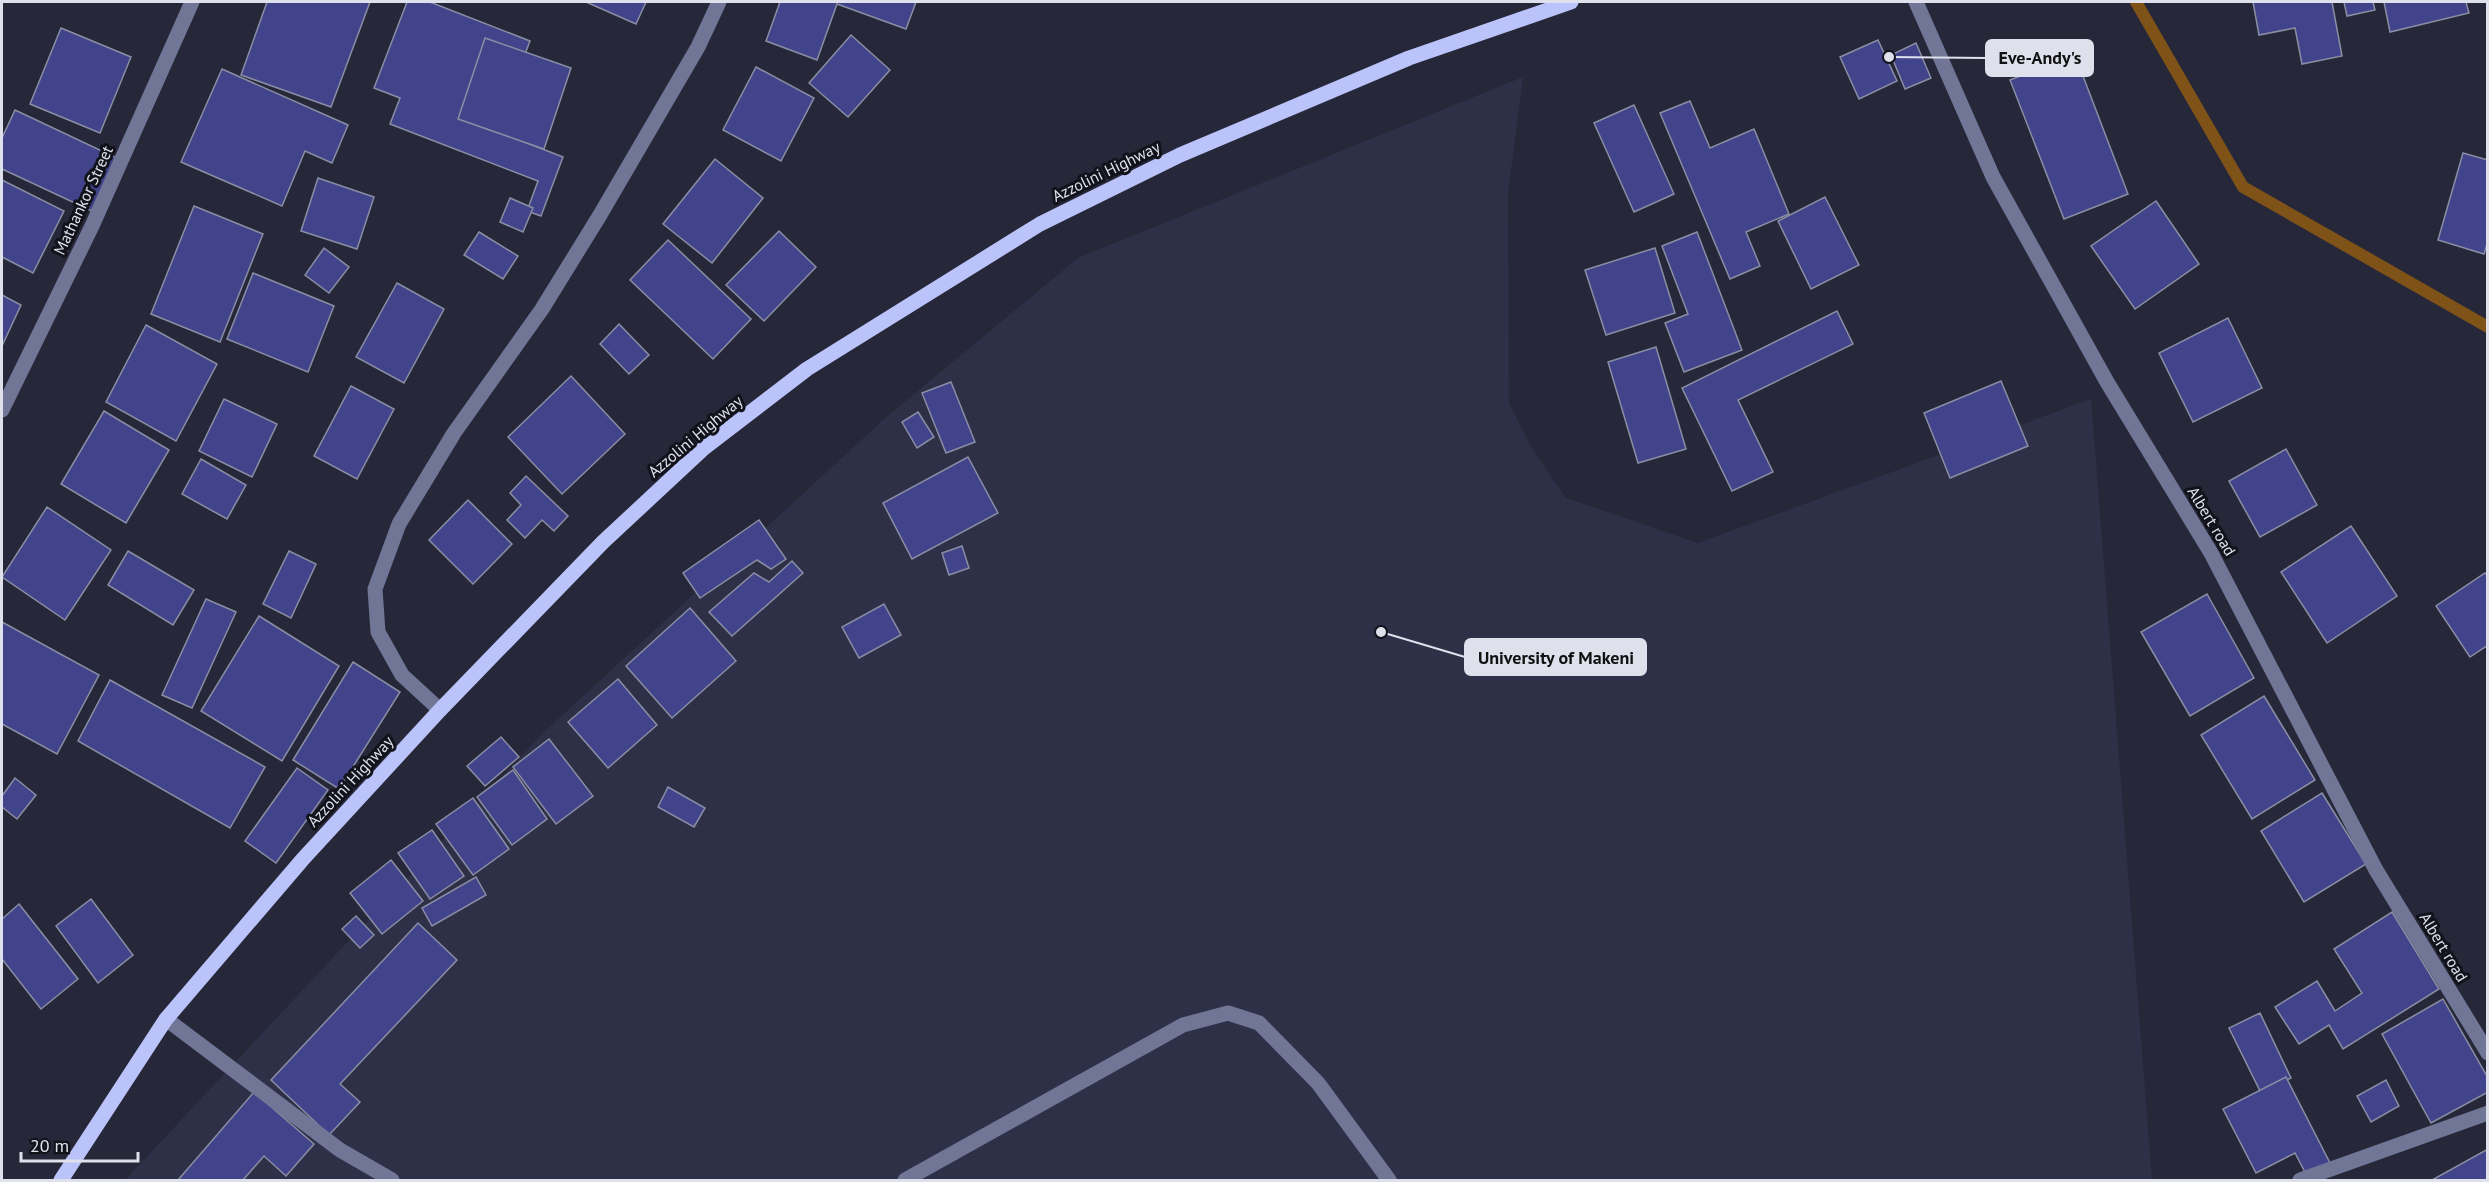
<svg xmlns="http://www.w3.org/2000/svg" width="2489" height="1182" font-family="'PT Sans',sans-serif">
  <style>
    .built { fill: #2e3048 }
    .lines { fill: none; stroke-linecap: round; stroke-linejoin: round }
    .stream { stroke: #7f5218; stroke-width: 12 }
    .building { fill: #41448b; stroke: #8a8ea3; stroke-width: 1.5 }
    .minor { stroke: #717697; stroke-width: 15 }
    .major { stroke: #bbc3fb; stroke-width: 15 }
    .labels { text-anchor: middle; dominant-baseline: central; stroke-width: 6; stroke-linejoin: round; paint-order: stroke }
    .street-label { font-size: 16px; fill: #dee0ec; stroke: #11121a }
    .leader { fill: none; stroke: #dee0ec; stroke-width: 2 }
    .callout-dot { fill: #dee0ec; stroke: #11121a; stroke-width: 2 }
    .callout { fill: #dee0ec; stroke: #dee0ec; stroke-width: 2 }
    .callout-label { font-size: 18px; text-anchor: middle; font-weight: bold; fill: #111 }
  </style>
  <rect width="100%" height="100%" fill="#262839"/>
  <!-- built -->
  <path class="built" d="M1523 77 1508 193 1509 403 1534 452 1566 498 1698 543 2091 399 2152 1180H125L544 732 883 420 1078 258Z"/>
  <g class="lines">
    <!-- stream -->
    <path class="stream" d="M2136 2 2243 187 2488 327"/>
  </g>
  <!-- building -->
  <g class="building">
    <path d="M267 2H370L331 107 241 75Z"/>
    <path d="M407 2H430L530 41 496 131 563 157 541 216 527 211 538 181 390 124 400 98 374 88Z"/>
    <path d="M586 2H646L636 24Z"/>
    <path d="M780 2H916L906 29 837 4 817 60 766 41Z"/>
    <path d="M2253 2H2332L2342 56 2302 64 2295 28 2259 35Z"/>
    <path d="M2344 2H2373L2375 10 2347 16Z"/>
    <path d="M2384 2H2466L2469 13 2390 32Z"/>
    <path d="M61 28 131 57 100 133 30 104Z"/>
    <path d="M851 35 890 70 848 117 809 83Z"/>
    <path d="M485 38 571 68 544 149 458 119Z"/>
    <path d="M1878 40 1897 81 1859 99 1840 57Z"/>
    <path d="M1916 43 1931 78 1905 89 1891 55Z"/>
    <path d="M2075 55 2128 194 2064 219 2010 80Z"/>
    <path d="M756 67 814 98 781 161 723 130Z"/>
    <path d="M222 69 348 125 332 163 305 151 282 206 181 162Z"/>
    <path d="M1690 101 1710 148 1754 129 1789 214 1746 232 1760 266 1730 279 1660 113Z"/>
    <path d="M1634 105 1674 194 1634 212 1594 123Z"/>
    <path d="M15 110 119 159 94 212 2 169V138Z"/>
    <path d="M2463 153 2488 160V241L2484 254 2438 240Z"/>
    <path d="M715 159 763 198 712 263 663 224Z"/>
    <path d="M318 178 374 197 357 249 301 231Z"/>
    <path d="M2 180 64 211 33 273 2 257Z"/>
    <path d="M1825 197 1859 265 1811 289 1778 221Z"/>
    <path d="M510 198 533 208 523 232 500 222Z"/>
    <path d="M2156 201 2199 264 2135 309 2091 246Z"/>
    <path d="M194 206 263 234 220 342 151 314Z"/>
    <path d="M779 231 816 267 764 321 726 285Z"/>
    <path d="M479 232 518 256 503 279 464 255Z"/>
    <path d="M1697 232 1742 350 1684 372 1665 323 1688 314 1662 246Z"/>
    <path d="M668 240 751 319 713 359 630 280Z"/>
    <path d="M324 248 349 267 329 293 305 275Z"/>
    <path d="M1655 248 1675 313 1606 335 1585 270Z"/>
    <path d="M253 273 334 306 308 372 227 339Z"/>
    <path d="M397 283 444 309 404 383 356 357Z"/>
    <path d="M2 295 21 305 2 346Z"/>
    <path d="M1837 311 1853 344 1738 400 1773 472 1732 491 1682 388Z"/>
    <path d="M2228 318 2262 388 2193 422 2159 353Z"/>
    <path d="M619 324 649 355 629 374 600 344Z"/>
    <path d="M146 325 217 364 176 441 106 402Z"/>
    <path d="M1656 347 1686 449 1638 463 1608 362Z"/>
    <path d="M571 376 625 434 562 494 508 437Z"/>
    <path d="M2001 381 2028 446 1950 478 1924 413Z"/>
    <path d="M951 382 975 442 946 453 922 393Z"/>
    <path d="M351 386 394 409 357 479 314 456Z"/>
    <path d="M224 399 277 424 252 477 199 451Z"/>
    <path d="M104 411 169 450 126 523 61 484Z"/>
    <path d="M918 412 934 437 917 448 902 422Z"/>
    <path d="M2286 449 2317 505 2260 537 2229 481Z"/>
    <path d="M968 457 998 513 912 559 883 503Z"/>
    <path d="M201 459 246 485 227 519 182 494Z"/>
    <path d="M526 476 568 516 554 531 542 520 525 538 507 520 521 505 510 493Z"/>
    <path d="M468 500 512 544 473 584 429 540Z"/>
    <path d="M47 507 111 550 65 620 2 577Z"/>
    <path d="M759 520 786 559 771 569 757 560 700 598 683 573Z"/>
    <path d="M2351 526 2397 596 2327 643 2281 572Z"/>
    <path d="M962 546 969 568 949 575 942 553Z"/>
    <path d="M128 551 194 590 173 625 108 585Z"/>
    <path d="M289 551 316 564 291 618 263 604Z"/>
    <path d="M792 561 803 573 732 636 709 612 754 573 769 582Z"/>
    <path d="M2485 573 2488 576V645L2470 657 2436 606Z"/>
    <path d="M2207 594 2254 678 2190 716 2141 632Z"/>
    <path d="M206 599 236 612 192 708 162 695Z"/>
    <path d="M884 604 901 635 859 658 842 627Z"/>
    <path d="M690 608 736 661 672 718 626 666Z"/>
    <path d="M259 616 339 666 282 761 201 711Z"/>
    <path d="M2 622 99 675 57 754 2 724Z"/>
    <path d="M353 662 400 692 339 789 293 760Z"/>
    <path d="M618 679 657 725 608 768 568 722Z"/>
    <path d="M110 680 265 767 230 828 78 741Z"/>
    <path d="M2264 696 2315 780 2252 819 2201 735Z"/>
    <path d="M501 737 519 757 485 786 467 766Z"/>
    <path d="M549 739 593 796 556 824 513 767Z"/>
    <path d="M297 768 328 790 276 863 245 841Z"/>
    <path d="M513 770 547 819 512 845 477 797Z"/>
    <path d="M15 778 36 795 17 819 2 807V796Z"/>
    <path d="M668 787 705 808 694 827 658 807Z"/>
    <path d="M2322 793 2366 864 2304 902 2261 831Z"/>
    <path d="M473 798 509 849 473 875 436 824Z"/>
    <path d="M432 830 464 876 430 899 398 853Z"/>
    <path d="M391 860 423 901 382 934 350 893Z"/>
    <path d="M476 877 486 895 432 926 422 908Z"/>
    <path d="M91 899 133 955 98 983 56 926Z"/>
    <path d="M19 904 78 979 41 1009 2 959V919Z"/>
    <path d="M2392 912 2439 989 2343 1049 2329 1025 2299 1044 2275 1007 2317 981 2335 1011 2362 993 2334 949Z"/>
    <path d="M356 916 374 935 360 948 342 929Z"/>
    <path d="M418 923 457 960 340 1084 360 1102 329 1135 271 1080Z"/>
    <path d="M2443 999 2488 1078V1092L2431 1123 2382 1034Z"/>
    <path d="M2260 1013 2291 1078 2261 1093 2229 1028Z"/>
    <path d="M2286 1077 2330 1163 2306 1174 2295 1153 2256 1173 2223 1109Z"/>
    <path d="M2386 1080 2399 1106 2371 1122 2357 1096Z"/>
    <path d="M254 1092 314 1144 286 1176 264 1156 243 1180H178Z"/>
    <path d="M2488 1149V1180H2432Z"/>
  </g>
  <g class="lines">
    <!-- minor -->
    <g class="minor">
      <path d="M1916 2 1993 177 2107 382 2211 553 2376 870 2488 1053"/>
      <path d="M2 410 92 226 192 2"/>
      <path d="M440 710 402 675 378 632 375 589 399 524 454 433 542 309 600 215 698 47 719 2"/>
      <path d="M166 1019 340 1150 392 1180"/>
      <path d="M905 1180 1183 1025 1228 1013 1259 1023 1318 1083 1389 1180"/>
      <path d="M2300 1180 2488 1113"/>
    </g>
    <!-- major -->
    <path class="major" d="M61 1180 166 1019 302 860 440 710 603 542 704 448 807 369 1040 224 1180 155 1409 58 1571 2"/>
  </g>
  <g class="labels">
    <!-- street labels -->
    <g class="street-label">
      <text transform="translate(1106 171) rotate(-26)">Azzolini Highway</text>
      <text transform="translate(83 200) rotate(-65)">Mathankor Street</text>
      <text transform="translate(695 436) rotate(-40)">Azzolini Highway</text>
      <text transform="translate(2212 521) rotate(59)">Albert road</text>
      <text transform="translate(350 781) rotate(-47)">Azzolini Highway</text>
      <text transform="translate(2444 947) rotate(59)">Albert road</text>
    </g>
  </g>
  <!-- callouts -->
  <path class="leader" d="M1889 57L1986 58M1381 632L1465 657"/>
  <g class="callout-dot">
    <circle cx="1889" cy="57" r="6"/>
    <circle cx="1381" cy="632" r="6"/>
  </g>
  <g class="callout">
    <rect x="1986" y="40" width="107" height="36" rx="6"/>
    <rect x="1465" y="639" width="181" height="36" rx="6"/>
  </g>
  <g class="callout-label">
    <text x="2040" y="64">Eve-Andy's</text>
    <text x="1556" y="664">University of Makeni</text>
  </g>
  <!-- border -->
  <rect width="2489" height="1182" fill="none" stroke="#dee0ec" stroke-width="6"/>
  <!-- scale -->
  <path d="M21 1152v9h117v-9" fill="none" stroke="#dee0ec" stroke-width="3"/>
  <text x="30" y="1152" font-size="18" fill="#dee0ec" stroke="#11121a" stroke-width="4.5" paint-order="stroke">20 m</text>
</svg>
